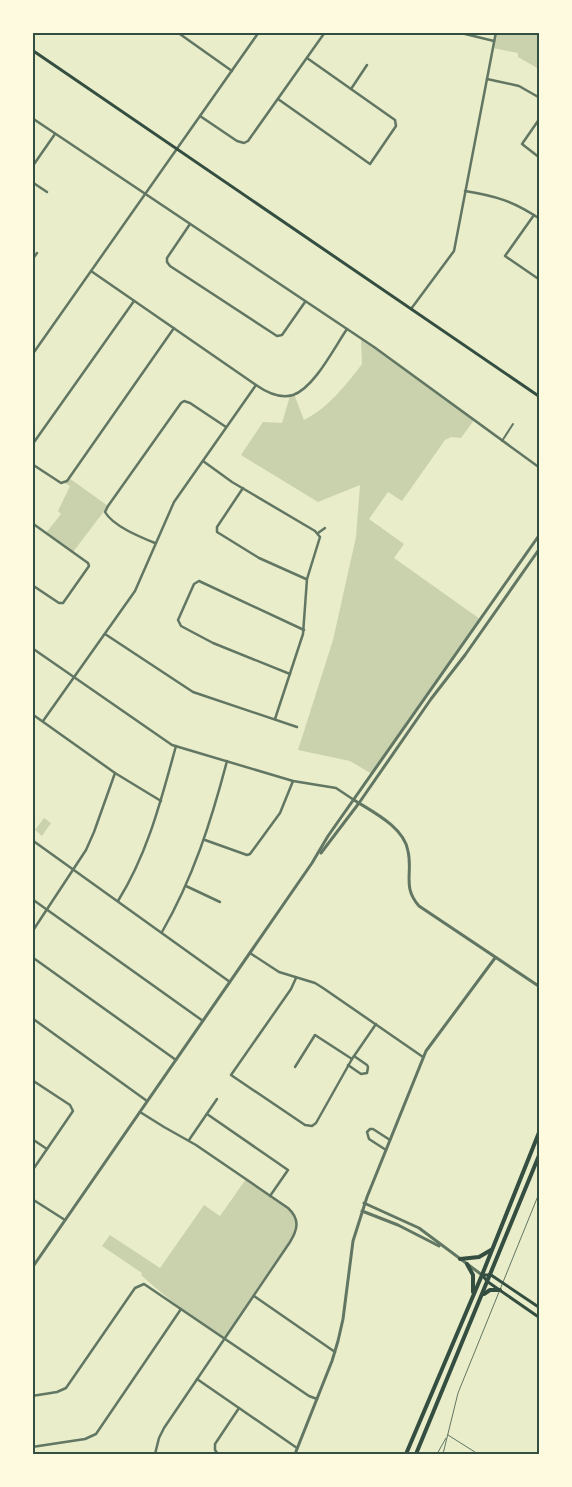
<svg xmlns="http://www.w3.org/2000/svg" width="572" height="1487" font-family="Mulish,sans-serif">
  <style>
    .green { fill: #cad2ad }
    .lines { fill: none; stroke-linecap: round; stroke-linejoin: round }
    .service { stroke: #617663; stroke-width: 1 }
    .pedestrian { stroke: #617663; stroke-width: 2 }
    .minor { stroke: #617663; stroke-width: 2.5 }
    .tertiary { stroke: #617663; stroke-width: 3 }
    .secondary { stroke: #344e41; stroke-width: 3 }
    .primary { stroke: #344e41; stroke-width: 4 }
    .neatline { fill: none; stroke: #344e41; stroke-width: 2 }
  </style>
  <rect width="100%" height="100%" fill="#e9edc9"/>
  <!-- green -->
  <g class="green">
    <path d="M496 33H539V69L518 57V53L493 48Z"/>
    <path d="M361 339 474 420 461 438 451 437 445 440 402 501 388 492 369 519 404 544 394 558 480 619 372 774 350 761 298 750 333 640 356 537 360 485 318 502 241 455 263 422 282 423 290 396 294 394 304 420C328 408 346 385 362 364Z"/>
    <path d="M69 478 108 506 73 552 46 533 61 514 58 511 70 486 65 483Z"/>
    <path d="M44 818 51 823 42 836 35 830Z"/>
    <path d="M246 1179 288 1208 296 1219 294 1235 225 1338C195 1319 167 1299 141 1275L142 1273 102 1246 110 1235 160 1268 204 1205 220 1216Z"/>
  </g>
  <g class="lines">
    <!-- service -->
    <g class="service">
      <path d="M448 1435 478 1454"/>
      <path d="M437 1454 446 1438"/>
      <path d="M443 1454 458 1393 540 1191"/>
    </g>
    <!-- pedestrian -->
    <path class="pedestrian" d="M502 441 513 424"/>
    <!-- minor -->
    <g class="minor">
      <path d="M177 32 232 71"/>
      <path d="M457 32 494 41"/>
      <path d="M487 79 519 86 540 98"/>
      <path d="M351 89 367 65"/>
      <path d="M278 99 370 164 396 126 395 120 307 58"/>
      <path d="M200 116 237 141 244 143 248 141 323 35"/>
      <path d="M32 118 374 347 540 468"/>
      <path d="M540 118 522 144 540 158"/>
      <path d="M32 167 55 134"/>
      <path d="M32 182 47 192"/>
      <path d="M465 191C496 196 513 201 540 219"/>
      <path d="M534 215 505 256 540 280"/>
      <path d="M190 224 167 258V262L170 266 277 336 282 335 305 302"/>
      <path d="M32 260 37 253"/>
      <path d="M91 271 256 385C266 392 280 399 293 395 314 388 334 348 347 329"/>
      <path d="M411 309 454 251 496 32"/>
      <path d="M32 355 259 32"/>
      <path d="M32 445 134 301"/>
      <path d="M203 461 232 482 315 531 320 537 307 579 303 634 275 719"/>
      <path d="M32 464 61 483 67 481 174 328"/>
      <path d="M243 488 217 527V532L259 558 306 579"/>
      <path d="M32 523 88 563 89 566 63 603H59L32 585"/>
      <path d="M318 533 325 528"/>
      <path d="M155 543C140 537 113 526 105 512L108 506 181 403 184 401 190 403 226 427"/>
      <path d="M105 634 193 692 297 727"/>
      <path d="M32 648 172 745 293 781 336 788 354 800"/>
      <path d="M290 674 213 643 181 626 178 620 194 584 199 581 304 630"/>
      <path d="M32 714 115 773 161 801"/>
      <path d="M43 721 135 591 174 502 256 385"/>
      <path d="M32 840 230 982"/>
      <path d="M205 840 247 855 250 854 280 813 293 781"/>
      <path d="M186 886 220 902"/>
      <path d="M32 899 203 1021"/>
      <path d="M118 901C148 853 161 800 176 746"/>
      <path d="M32 932 86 850 94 832 115 773"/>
      <path d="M162 932C193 878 211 822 227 761"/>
      <path d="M250 953 279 972 315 983 323 988 423 1057"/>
      <path d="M32 957 176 1060"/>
      <path d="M296 978 291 989 231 1075 305 1125 312 1126 316 1123 352 1059 376 1024"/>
      <path d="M32 1018 147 1101"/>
      <path d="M348 1065 361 1074 367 1073 368 1067 367 1065 354 1056"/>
      <path d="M295 1067 315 1035 352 1059"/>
      <path d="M32 1080 70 1105 73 1111 32 1171"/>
      <path d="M140 1112 164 1127 196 1145 288 1208C300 1219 298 1229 290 1242L164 1428 159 1438 155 1454"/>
      <path d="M207 1114 288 1170 270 1196"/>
      <path d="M32 1139 47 1149"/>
      <path d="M189 1140 217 1099"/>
      <path d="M386 1150 369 1139 367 1132 370 1129H373L390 1140"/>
      <path d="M32 1199 65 1220"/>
      <path d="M254 1296 335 1352"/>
      <path d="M197 1379 297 1448"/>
      <path d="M32 1396 57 1392 66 1388 135 1288 144 1284 309 1396 317 1399"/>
      <path d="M32 1447 85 1439 96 1434 181 1309"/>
      <path d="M218 1454 215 1450V1444L239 1408"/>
    </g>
    <!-- tertiary -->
    <g class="tertiary">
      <path d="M354 800C373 812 404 827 408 851 413 873 402 887 419 906L540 987"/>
      <path d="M321 853 359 803 431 699 465 655 540 548"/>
      <path d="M364 1203 419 1228 482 1275"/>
      <path d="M362 1211 398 1225 439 1246"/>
      <path d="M32 1268 312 863 328 836 540 534"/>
      <path d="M295 1454 332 1361 338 1341 343 1319 353 1241 367 1197 426 1051 495 958"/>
    </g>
    <!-- secondary -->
    <g class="secondary">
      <path d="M32 50 540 397"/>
      <path d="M482 1275 488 1282 540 1318"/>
      <path d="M483 1275H491L540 1308"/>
    </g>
    <!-- primary -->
    <g class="primary">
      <path d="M460 1259 479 1257 491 1250"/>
      <path d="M467 1264 473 1275V1292"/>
      <path d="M484 1294 490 1290H500"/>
      <path d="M406 1454 482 1275 540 1130"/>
      <path d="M416 1454 540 1153"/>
    </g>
  </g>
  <!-- border -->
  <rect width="572" height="1487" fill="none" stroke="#fefae0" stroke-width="68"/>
  <rect x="34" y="34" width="504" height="1419" class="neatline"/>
</svg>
